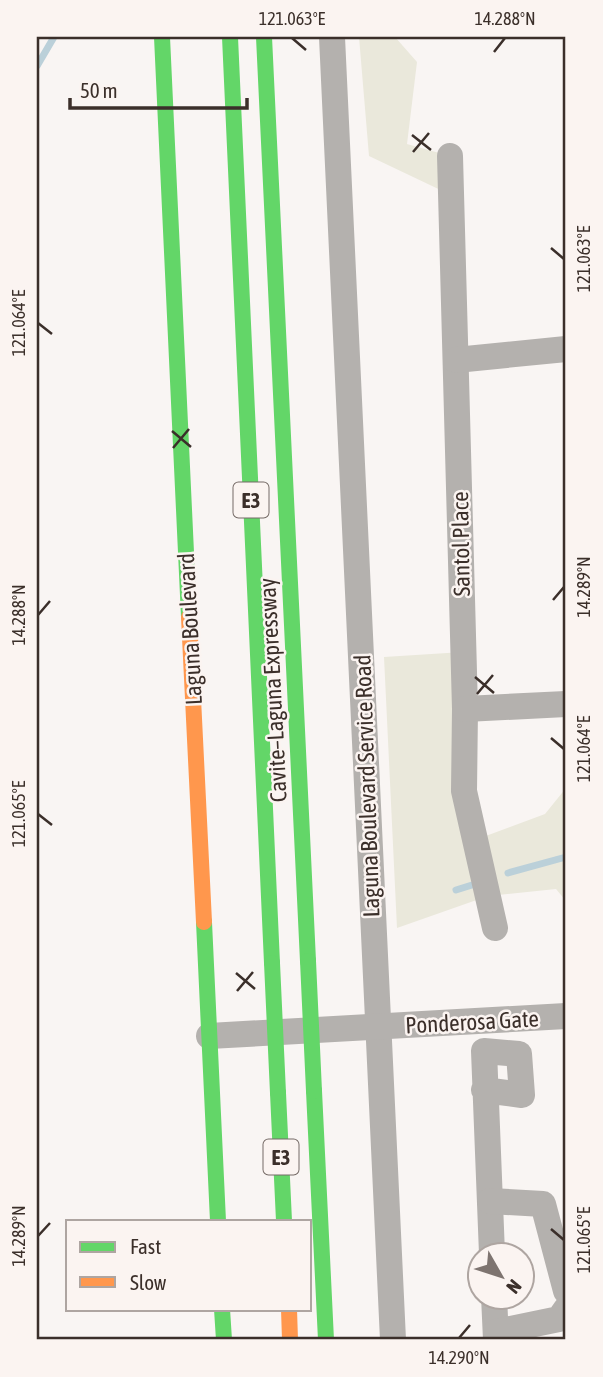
<svg xmlns="http://www.w3.org/2000/svg" width="603" height="1377" font-family="'Asap Condensed',sans-serif">
  <style>
    .green { fill: #eae8db }
    .lines { fill: none; stroke-linecap: round; stroke-linejoin: round }
    .stream { stroke: #bbd0d9; stroke-width: 7 }
    .street { stroke: #b4b1ae; stroke-width: 26 }
    .fast { stroke: #63d668; stroke-width: 16 }
    .slow { stroke: #ff974d; stroke-width: 16 }
    .fast-bridge { stroke: #63d668; stroke-width: 16 }
    .ticks { fill: none; stroke: #3b2f2a; stroke-width: 2.5 }
    .labels { text-anchor: middle; dominant-baseline: central; stroke-width: 5; stroke-linejoin: round; paint-order: stroke }
    .shield { fill: #fbf4f1; stroke: #756a66; stroke-width: 2 }
    .shield-label { font-size: 21px; font-weight: bold; fill: #3b2f2a }
    .street-label { font-size: 23px; fill: #3b2f2a; stroke: #fbf4f1 }
    .neatline { fill: none; stroke: #3b2f2a; stroke-width: 2.5 }
    .ticks-label { font-size: 18px; text-anchor: middle; fill: #3b2f2a }
  </style>
  <rect width="100%" height="100%" fill="#f9f5f3"/>
  <!-- green -->
  <g class="green">
    <path d="M359 37H395L417 62 407 144 450 156 451 195 369 156Z"/>
    <path d="M463 652 475 840 545 814 566 788V901L556 889 488 896 397 928 384 657Z"/>
  </g>
  <g class="lines">
    <!-- stream -->
    <g class="stream">
      <path d="M37 66 54 37"/>
      <path d="M508 873 566 857"/>
      <path d="M456 890 472 885"/>
    </g>
    <!-- street -->
    <g class="street">
      <path d="M332 37 393 1340"/>
      <path d="M450 156 465 709 464 791 495 928"/>
      <path d="M456 360 566 349"/>
      <path d="M465 709 566 704"/>
      <path d="M209 1036 566 1016"/>
      <path d="M484 1090 522 1095 519 1054 484 1051 492 1254"/>
      <path d="M490 1201 543 1204 566 1291"/>
      <path d="M494 1296 496 1340"/>
      <path d="M496 1332 559 1319 566 1309"/>
    </g>
    <!-- fast -->
    <g class="fast">
      <path d="M162 37 189 617"/>
      <path d="M230 37 272 963"/>
      <path d="M264 37 308 961"/>
      <path d="M204 922 218 1221"/>
      <path d="M314 1091 326 1340"/>
      <path d="M278 1093 284 1221"/>
      <path d="M222 1309 224 1340"/>
    </g>
    <!-- slow -->
    <g class="slow">
      <path d="M189 617 204 922"/>
      <path d="M289 1309 290 1340"/>
    </g>
    <!-- fast-bridge -->
    <g class="fast-bridge">
      <path d="M308 961 314 1091"/>
      <path d="M272 963 278 1093"/>
    </g>
  </g>
  <!-- ticks -->
  <path class="ticks" d="M292 38 306 50M494 52 505 38M412 135 431 150M413 152 429 133M551 248 564 259M38 323 52 334M172 431 191 447M173 448 189 429M553 600 564 587M38 615 50 601M475 677 494 693M477 694 493 675M551 738 564 749M38 814 52 825M236 973 255 989M237 991 253 972M551 1229 564 1240M38 1236 50 1223M459 1338 470 1325"/>
  <g class="labels">
    <!-- shield labels -->
    <g class="shield">
      <rect x="233.5" y="482.5" width="35" height="35" rx="5"/>
      <rect x="263.5" y="1139.5" width="35" height="35" rx="5"/>
    </g>
    <g class="shield-label">
      <text x="251" y="500">E3</text>
      <text x="281" y="1157">E3</text>
    </g>
    <!-- street labels -->
    <g class="street-label">
      <text transform="translate(461 544) rotate(-91)">Santol Place</text>
      <text transform="translate(190 629) rotate(-93)">Laguna Boulevard</text>
      <text transform="translate(273 690) rotate(-93)">Cavite–Laguna Expressway</text>
      <text transform="translate(367 786) rotate(-92)">Laguna Boulevard Service Road</text>
      <text transform="translate(472 1022) rotate(-3)">Ponderosa Gate</text>
    </g>
  </g>
  <!-- border -->
  <rect width="603" height="1377" fill="none" stroke="#fbf4f1" stroke-width="77"/>
  <!-- legend -->
  <rect x="66" y="1220" width="245" height="91" fill="#fbf4f1" stroke="#aea5a1" stroke-width="2"/>
  <rect x="80" y="1242" width="35" height="10" fill="#63d668" stroke="#aea5a1" stroke-width="2"/>
  <text x="130" y="1254" font-size="21" fill="#3b2f2a">Fast</text>
  <rect x="80" y="1277" width="35" height="10" fill="#ff974d" stroke="#aea5a1" stroke-width="2"/>
  <text x="130" y="1290" font-size="21" fill="#3b2f2a">Slow</text>
  <!-- north arrow -->
  <g transform="translate(501 1276) rotate(129)"><circle r="33" fill="#fbf4f1" stroke="#aea5a1" stroke-width="2"/>
  <path d="M0-5L12 26L0 18L-12 26Z" fill="#7e7470"/>
  <text y="-10" font-size="19" font-weight="bold" text-anchor="middle" fill="#3b2f2a">N</text>
  </g>
  <!-- scale -->
  <path d="M70 98v10h177v-10" fill="none" stroke="#3b2f2a" stroke-width="3.5"/>
  <text x="80" y="98" font-size="21" fill="#3b2f2a" stroke="#fbf4f1" stroke-width="5" paint-order="stroke">50 m</text>
  <rect x="38" y="38" width="526" height="1300" class="neatline"/>
  <g class="ticks-label">
    <text x="292" y="25">121.063°E</text>
    <text x="505" y="25">14.288°N</text>
    <text transform="translate(584 259) rotate(-90)" y="6">121.063°E</text>
    <text transform="translate(19 323) rotate(-90)" y="6">121.064°E</text>
    <text transform="translate(584 587) rotate(-90)" y="6">14.289°N</text>
    <text transform="translate(19 615) rotate(-90)" y="6">14.288°N</text>
    <text transform="translate(584 749) rotate(-90)" y="6">121.064°E</text>
    <text transform="translate(19 814) rotate(-90)" y="6">121.065°E</text>
    <text transform="translate(19 1236) rotate(-90)" y="6">14.289°N</text>
    <text transform="translate(584 1240) rotate(-90)" y="6">121.065°E</text>
    <text x="459" y="1364">14.290°N</text>
  </g>
</svg>
